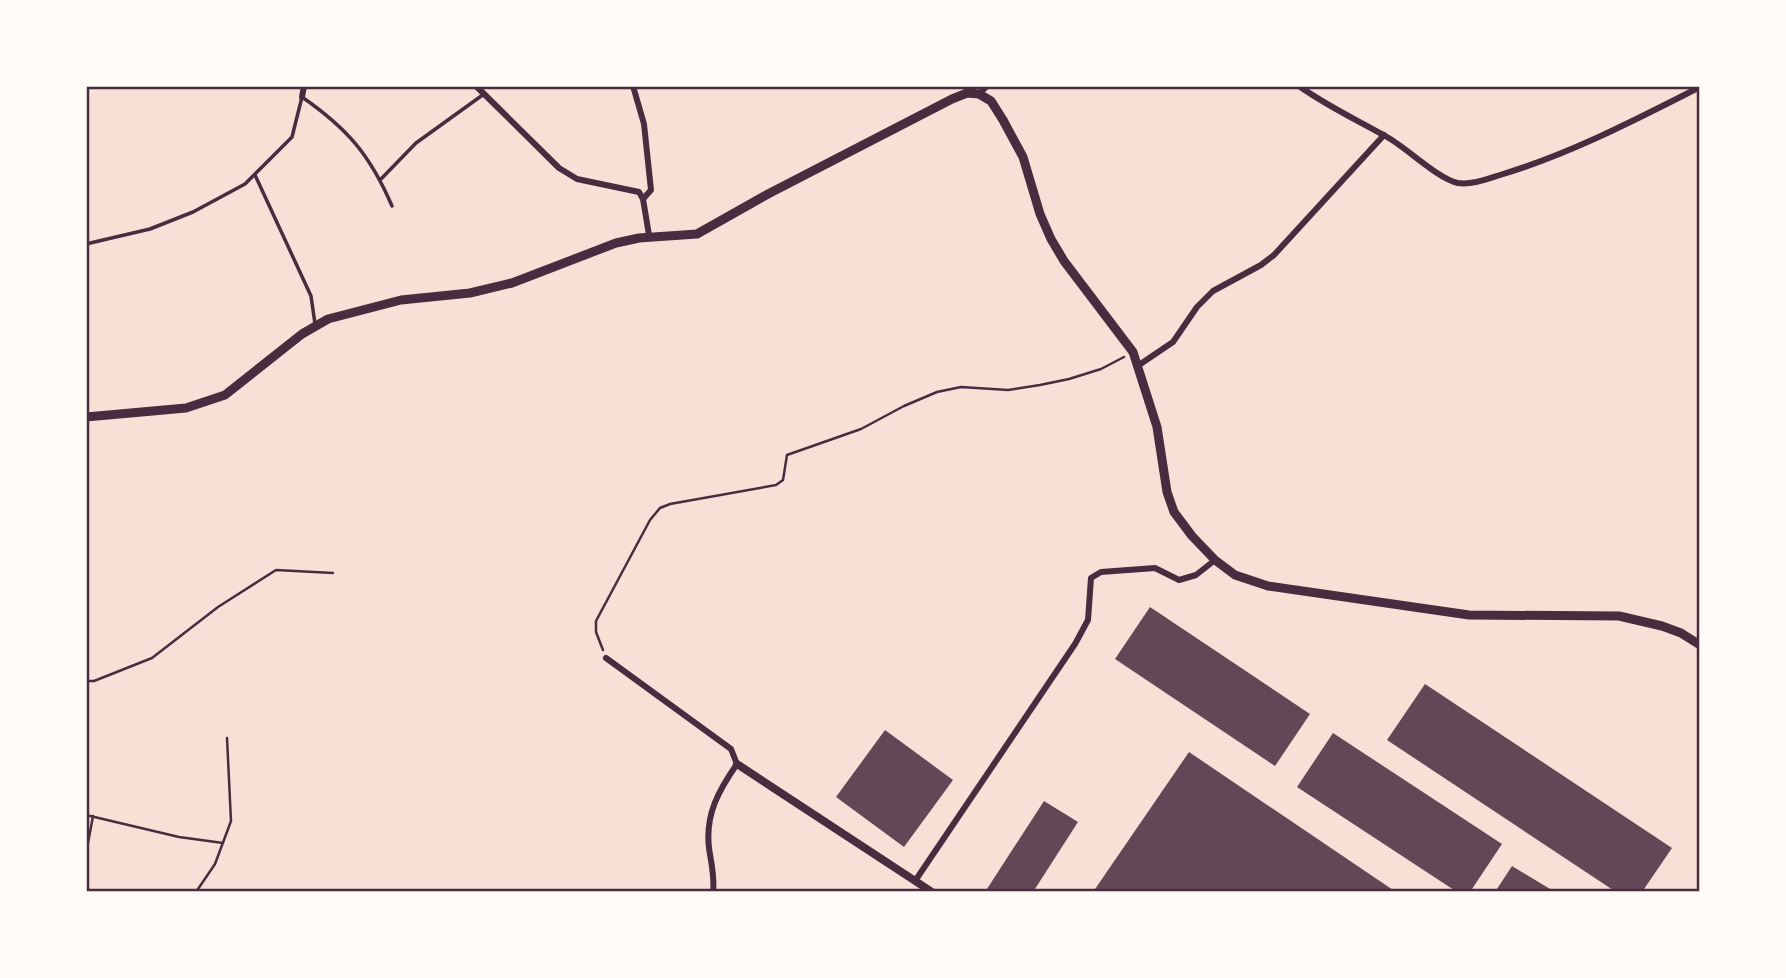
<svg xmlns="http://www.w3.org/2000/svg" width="1786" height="978" font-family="'Asap Condensed',sans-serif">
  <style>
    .building { fill: #644757 }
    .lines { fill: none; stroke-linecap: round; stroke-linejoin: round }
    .path { stroke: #4a2c40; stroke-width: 2.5 }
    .service { stroke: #4a2c40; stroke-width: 3.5 }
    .minor { stroke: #4a2c40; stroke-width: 6 }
    .tertiary { stroke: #4a2c40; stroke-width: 8 }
    .secondary { stroke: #4a2c40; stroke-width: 9 }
    .neatline { fill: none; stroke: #4a2c40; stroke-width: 2.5 }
  </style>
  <rect width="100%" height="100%" fill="#f7e1d7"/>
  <!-- building -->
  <g class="building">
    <path d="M1150 607 1310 714 1275 766 1115 659Z"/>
    <path d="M1425 684 1672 848 1642 892H1616L1387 740Z"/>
    <path d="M885 730 953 780 904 847 836 797Z"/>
    <path d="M1333 733 1502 844 1470 892H1457L1297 787Z"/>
    <path d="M1189 752 1396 892H1093Z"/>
    <path d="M1044 801 1078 822 1033 892H985Z"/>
    <path d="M1512 866 1555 892H1495Z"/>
  </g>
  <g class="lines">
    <!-- path -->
    <g class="path">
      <path d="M603 650 596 632V621L650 520 660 508 670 504 776 485 783 480 787 455 861 429 904 406 937 392 961 387 1008 390 1040 385 1069 379 1101 369 1124 357"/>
      <path d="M86 681H94L152 658 218 607 276 570 333 573"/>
      <path d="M86 815 179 837 223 843"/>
      <path d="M86 854 93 816"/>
      <path d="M86 888 92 892"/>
      <path d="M196 892 215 864 231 821 227 738"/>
    </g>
    <!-- service -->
    <g class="service">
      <path d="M255 175 311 296 315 324"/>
      <path d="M381 179 416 143 484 94"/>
      <path d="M86 244 150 229 193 212 245 184 292 137 302 97C348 129 370 155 392 206"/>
    </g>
    <!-- minor -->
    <g class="minor">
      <path d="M476 86 559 168 577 179 639 192 643 199 649 235"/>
      <path d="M633 86 644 124 651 190 643 199"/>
      <path d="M1299 86C1327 106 1357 120 1387 137 1407 148 1438 179 1458 183 1472 185 1487 179 1500 175 1570 154 1635 120 1700 87"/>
      <path d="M979 94 987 86"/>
      <path d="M302 97 304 86"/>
      <path d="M1139 365 1173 342 1197 307 1213 291 1261 265 1274 255 1384 135"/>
      <path d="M606 658 731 749 737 764C719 790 705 814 709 848 711 862 715 878 713 892"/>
      <path d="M915 881 1075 644 1088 620 1091 578 1101 572 1155 568 1179 580 1196 575 1215 560"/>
    </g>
    <!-- tertiary -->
    <path class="tertiary" d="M737 764 932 892"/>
    <!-- secondary -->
    <path class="secondary" d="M86 417 186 408 225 395 302 334 328 319 401 300 470 293 512 283 616 243 639 238 697 234 768 194 952 99 967 93 979 94 991 101 1003 120 1023 157 1040 214 1051 239 1064 261 1133 352 1157 427 1167 492 1174 512 1192 536 1215 560 1235 575 1268 586 1469 615 1619 616 1662 626 1681 633 1700 645"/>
  </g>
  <!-- border -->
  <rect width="1786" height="978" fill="none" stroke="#fffaf5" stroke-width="175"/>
  <rect x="88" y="88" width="1610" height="802" class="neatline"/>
</svg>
